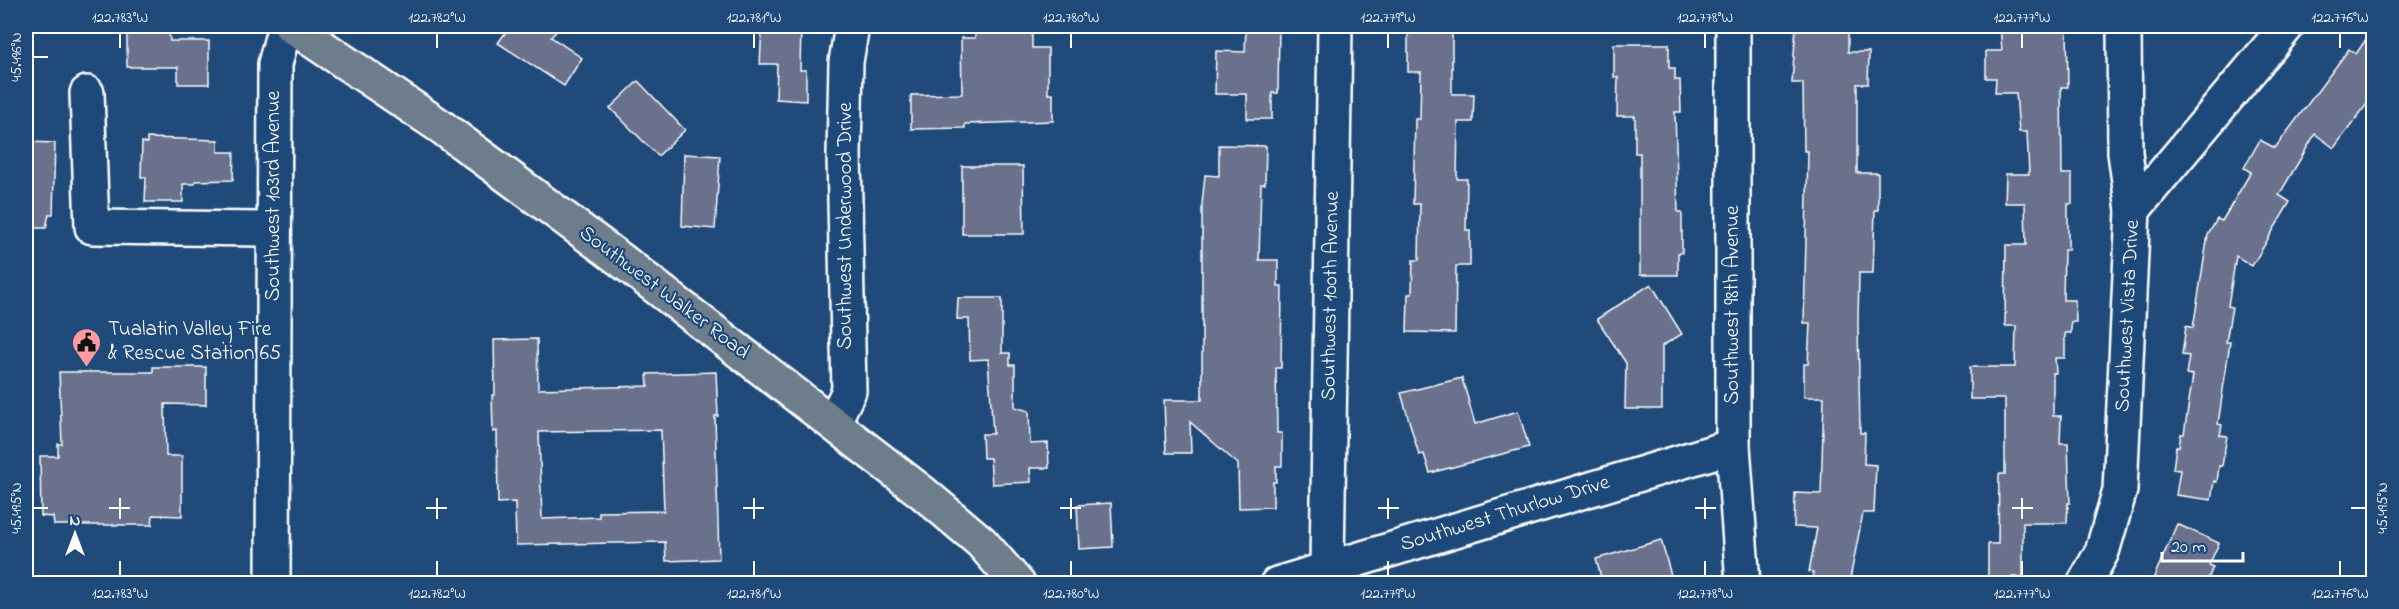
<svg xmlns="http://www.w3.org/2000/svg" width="2399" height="609" font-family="'Indie Flower',sans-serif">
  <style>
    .building { fill: #6a718c; stroke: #fff; stroke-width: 1.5; fill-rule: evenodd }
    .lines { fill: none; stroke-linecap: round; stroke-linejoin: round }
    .minor-casing { stroke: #fff; stroke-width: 38 }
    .major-casing { stroke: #fff; stroke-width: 38 }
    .minor { stroke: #1f4a7a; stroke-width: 33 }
    .major { stroke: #6d7d8c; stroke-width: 33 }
    .ticks { fill: none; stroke: #fff; stroke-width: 2 }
    .labels { text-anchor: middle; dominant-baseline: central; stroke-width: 4.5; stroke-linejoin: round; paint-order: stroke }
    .street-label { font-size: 21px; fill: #fff; stroke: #1f4a7a }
    .poi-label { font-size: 21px; fill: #fff; stroke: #1f4a7a; text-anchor: start }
    .neatline { fill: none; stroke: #fff; stroke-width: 2 }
    .ticks-label { font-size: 15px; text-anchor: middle; fill: #fff }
  </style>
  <rect width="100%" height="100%" fill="#1f4a7a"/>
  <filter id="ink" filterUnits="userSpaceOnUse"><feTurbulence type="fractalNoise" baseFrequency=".0167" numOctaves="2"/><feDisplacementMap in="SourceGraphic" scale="12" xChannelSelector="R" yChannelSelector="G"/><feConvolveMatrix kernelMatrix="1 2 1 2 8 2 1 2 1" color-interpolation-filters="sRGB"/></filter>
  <g filter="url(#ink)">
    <!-- building -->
    <g class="building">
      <path d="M510 26H561L551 37 582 58 564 86 498 43Z"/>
      <path d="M762 26H801L800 70H806V101L776 99 777 64H760Z"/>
      <path d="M1246 26H1279L1278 93H1272V119H1247V94H1215L1216 51 1245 52Z"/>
      <path d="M1413 26H1452V94H1474L1473 122H1458L1457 179H1467L1466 230H1470V266H1456L1455 333 1407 332 1408 294H1412L1413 260H1419L1420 204H1413L1415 119H1420L1421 72H1408V31H1413Z"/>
      <path d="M1796 26H1848V52H1869L1868 84H1857V173H1878V210H1875L1873 273H1859L1858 323 1860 433H1865L1864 464 1876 465 1874 513H1863L1849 584H1811L1813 573 1809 572 1817 528 1794 527 1795 493 1821 494 1824 397H1804V364H1808L1810 323H1804L1808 151H1804L1803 83H1792Z"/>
      <path d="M2000 26H2067L2068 87H2061L2062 174H2072V204H2068V250H2064L2063 300H2075L2076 322H2071V333H2065V358H2055L2056 373H2053V416H2061L2060 443H2068L2070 503H2068L2067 523H2023V577H2012V584H1988V544H1998L1999 474H2005V399H1970V367H2015L2016 326H2005L2006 245H2026L2025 203H2005L2006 174H2029L2027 132H2019L2016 93H1995L1996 78H1986V51H2002Z"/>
      <path d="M1032 27V48H1048V94H1053V121L965 124V128L911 129V95L962 94 961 38H975V28Z"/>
      <path d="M2373 29V96L2334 148 2315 134 2279 195 2290 202 2252 266 2236 256 2228 306 2232 307 2226 342H2230L2218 424 2222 425 2220 435 2227 436 2222 466H2219L2217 482 2214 481 2211 500 2176 495 2180 470 2173 469 2176 447H2179L2181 434H2184L2193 375 2186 374 2189 356 2182 355 2186 326 2193 328 2208 235 2217 219 2222 221 2251 172 2244 168 2260 140 2275 148 2349 49 2356 54Z"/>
      <path d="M127 32 169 33 170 41H209V84H178V67H127Z"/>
      <path d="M1614 44H1669V68H1675V80H1680L1681 112H1675L1678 212H1682V253H1678V275H1640V153H1635V116H1617L1618 77H1614Z"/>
      <path d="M638 81 685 130 658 156 610 108Z"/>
      <path d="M147 138 218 140V152H234L233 180 195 181V184H183V202H145L146 177H141L142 142 147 143Z"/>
      <path d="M26 142 55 143 53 214H49L46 228H26Z"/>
      <path d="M1219 145 1266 146 1265 184H1261L1259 260H1278V286H1282L1281 368H1276L1277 433H1282V466H1276V482H1273V507L1239 508 1238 464 1190 422 1191 453H1166L1164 400H1202V204L1205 175 1219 176Z"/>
      <path d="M684 154 720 156 715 229 682 226Z"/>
      <path d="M962 166H1023L1024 234H962Z"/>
      <path d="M1651 284 1682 334 1662 346V409H1625L1626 363 1597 319Z"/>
      <path d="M958 298H1002V353H1010V365H1015V407L1029 411 1030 444 1048 443 1049 468H1030L1031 482 992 484 990 458H983L982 434H993L988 359 970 360 969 319H957Z"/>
      <path d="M537 339 538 389 648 386 647 374 716 372 718 416H715L719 559 666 561 665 542 516 545 515 502 498 503 497 431 493 432 492 395H495L494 340ZM661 430 664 511 599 512V517L542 519 539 432Z"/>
      <path d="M153 367H206V405L165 404 166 456H182V516L153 515 152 525H54L53 517 41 516 40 456H58V444H62L59 372H153Z"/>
      <path d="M1462 378 1475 424 1518 411 1529 447 1430 473 1424 454 1419 455 1401 393Z"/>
      <path d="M1111 503 1113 547 1079 549 1077 505Z"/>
      <path d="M2177 524 2219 543 2209 565 2213 567 2206 584H2151Z"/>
      <path d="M1661 540 1672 579 1657 584H1603L1596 559Z"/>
    </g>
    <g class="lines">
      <defs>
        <g id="minor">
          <path d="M1733 26V446L1743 584"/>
          <path d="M2124 26 2125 153 2133 210"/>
          <path d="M87 93 92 227 274 229"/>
          <path d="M833 423 849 391 844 154 846 62 852 26"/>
          <path d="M1327 567 1335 26"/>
          <path d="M273 584 275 64 285 26"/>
          <path d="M1277 584 1733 446"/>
          <path d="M2084 584 2102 552 2120 490 2133 210 2287 26"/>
        </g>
        <path id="major" d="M291 26 440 126 621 260 923 493 981 542 1018 584"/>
      </defs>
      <!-- minor casing -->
      <use href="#minor" class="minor-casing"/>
      <!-- major casing -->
      <use href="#major" class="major-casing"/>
      <!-- minor -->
      <use href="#minor" class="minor"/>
      <!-- major -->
      <use href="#major" class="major"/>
    </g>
  </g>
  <!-- ticks -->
  <path class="ticks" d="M120 33V48M437 33V48M754 33V48M1071 33V48M1388 33V48M1705 33V48M2022 33V48M2340 33V48M33 57H48M120 498V519M437 498V519M754 498V519M1071 498V519M1388 498V519M1705 498V519M2022 498V519M33 508H48M109 508H130M426 508H447M743 508H764M1060 508H1081M1378 508H1399M1695 508H1716M2012 508H2033M2351 508H2366M120 561V576M437 561V576M754 561V576M1071 561V576M1388 561V576M1705 561V576M2022 561V576M2340 561V576"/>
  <!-- icons -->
  <defs>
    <symbol id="civic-pin" viewBox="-11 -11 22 30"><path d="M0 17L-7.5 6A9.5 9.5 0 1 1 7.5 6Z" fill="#ff9aa2" stroke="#1f4a7a"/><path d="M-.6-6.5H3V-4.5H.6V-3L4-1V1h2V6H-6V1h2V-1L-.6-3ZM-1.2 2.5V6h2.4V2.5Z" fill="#111"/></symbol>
  </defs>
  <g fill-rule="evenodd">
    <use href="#civic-pin" x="70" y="326" width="33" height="45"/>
  </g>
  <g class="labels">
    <!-- street labels -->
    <g class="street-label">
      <text transform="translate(274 196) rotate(-90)">Southwest 103rd Avenue</text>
      <text transform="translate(846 226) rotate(-90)">Southwest Underwood Drive</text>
      <text transform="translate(664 293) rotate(37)">Southwest Walker Road</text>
      <text transform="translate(1331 296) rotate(-89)">Southwest 100th Avenue</text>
      <text transform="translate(1733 305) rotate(-90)">Southwest 98th Avenue</text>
      <text transform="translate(2128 316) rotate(-87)">Southwest Vista Drive</text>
      <text transform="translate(1505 514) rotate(-17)">Southwest Thurlow Drive</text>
    </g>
    <!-- poi labels -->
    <g class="poi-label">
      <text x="108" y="330">Tualatin Valley Fire<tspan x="108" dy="24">&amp; Rescue Station 65</tspan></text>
    </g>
  </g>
  <!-- margin -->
  <rect width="2399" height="609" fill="none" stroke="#1f4a7a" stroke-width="66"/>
  <!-- north arrow -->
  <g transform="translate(75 534)" stroke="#1f4a7a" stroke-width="4.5" paint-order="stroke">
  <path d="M0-4.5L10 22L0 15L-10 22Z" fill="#ffffff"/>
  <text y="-9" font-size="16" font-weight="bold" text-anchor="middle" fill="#ffffff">N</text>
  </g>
  <!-- scale -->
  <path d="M2162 552v9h81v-9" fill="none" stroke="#ffffff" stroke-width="3"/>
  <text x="2171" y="552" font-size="18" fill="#ffffff" stroke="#1f4a7a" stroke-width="4.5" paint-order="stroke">20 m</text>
  <rect x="33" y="33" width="2333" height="543" class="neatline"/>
  <g class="ticks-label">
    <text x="120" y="22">122.783°W</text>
    <text x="437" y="22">122.782°W</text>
    <text x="754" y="22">122.781°W</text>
    <text x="1071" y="22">122.780°W</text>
    <text x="1388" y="22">122.779°W</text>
    <text x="1705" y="22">122.778°W</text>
    <text x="2022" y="22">122.777°W</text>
    <text x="2340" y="22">122.776°W</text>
    <text transform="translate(16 57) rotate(-90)" y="5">45.496°N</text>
    <text transform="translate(16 508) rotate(-90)" y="5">45.495°N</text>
    <text transform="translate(2382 508) rotate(-90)" y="5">45.495°N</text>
    <text x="120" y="598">122.783°W</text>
    <text x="437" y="598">122.782°W</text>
    <text x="754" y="598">122.781°W</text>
    <text x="1071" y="598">122.780°W</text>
    <text x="1388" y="598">122.779°W</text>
    <text x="1705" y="598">122.778°W</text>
    <text x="2022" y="598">122.777°W</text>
    <text x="2340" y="598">122.776°W</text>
  </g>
</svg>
